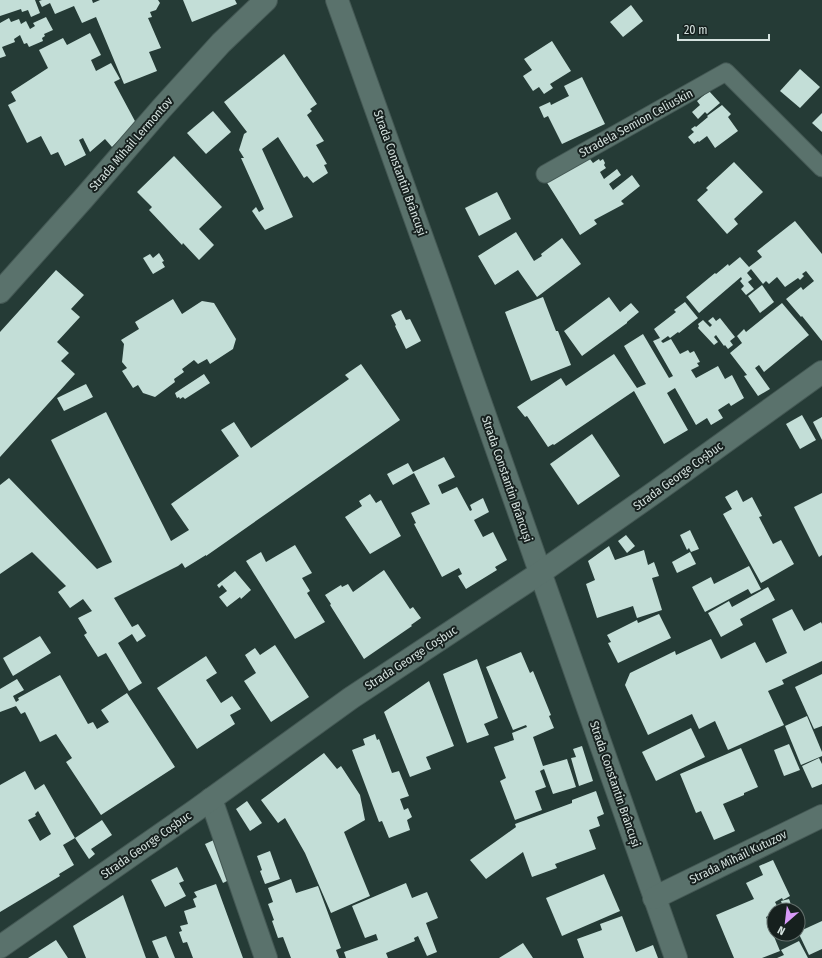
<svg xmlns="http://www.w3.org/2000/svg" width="822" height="958" font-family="'Fira Sans Condensed',sans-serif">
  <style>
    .building { fill: #c3ded7; fill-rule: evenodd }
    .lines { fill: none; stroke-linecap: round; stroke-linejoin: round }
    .lane-casing { stroke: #445854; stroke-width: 19 }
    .street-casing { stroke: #445854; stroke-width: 24 }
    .lane { stroke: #5a726c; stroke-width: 17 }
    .street { stroke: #5a726c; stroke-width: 22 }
    .labels { text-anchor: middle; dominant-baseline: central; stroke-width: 4; stroke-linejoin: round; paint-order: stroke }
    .street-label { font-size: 12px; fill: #d5e2df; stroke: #16201e }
  </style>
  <rect width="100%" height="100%" fill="#253b36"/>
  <!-- building -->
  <g class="building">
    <path d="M0 0H35L40 13 31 17 28 10 22 12 21 9 0 16Z"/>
    <path d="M42 0H92L93 3 100 0H158L160 3 156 10 150 12 152 17 148 18 161 48 149 52 157 71 124 84 96 17 82 23 74 6 55 14 50 3 42 7 39 1Z"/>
    <path d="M183 0H235L237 4 192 22Z"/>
    <path d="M631 5 643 21 623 37 610 22Z"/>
    <path d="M46 17 53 30 44 34 45 36 42 38 43 41 29 47 27 43 24 44 20 35 14 39 15 42 2 47 6 56 0 58V23L9 18 11 22 19 19 21 24 26 21 30 29 35 26 33 23Z"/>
    <path d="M90 33 101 55 91 60 96 71 111 63 120 79 114 82 136 123 112 147 105 139 90 152 83 138 79 140 86 155 65 166 58 152 51 155 41 136 27 143 8 105 16 101 11 92 48 68 39 50 63 38 67 45Z"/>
    <path d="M552 41 571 71 550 84 553 88 544 94 539 87 533 91 523 76 532 70 524 59Z"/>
    <path d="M284 54 317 104 310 109 312 111 307 115 324 141 316 145 327 164 324 165 328 173 313 183 307 176 304 178 278 137 262 149 293 217 265 230 252 211 256 207 259 212 264 209 241 158H244L239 150 244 134 247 132 224 102Z"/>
    <path d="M800 69 820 87 800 108 780 91Z"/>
    <path d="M582 77 605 124 562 144 548 116 544 118 539 107 550 102 551 105 569 96 564 86Z"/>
    <path d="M709 91 720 103 707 114 705 112 698 119 692 112 700 105 697 101Z"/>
    <path d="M722 105 731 114 728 117 738 131 715 148 707 136 699 142 698 141 694 144 688 137 694 132 691 129 695 126 696 127 708 117 707 116Z"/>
    <path d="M213 111 231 132 206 154 187 133Z"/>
    <path d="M822 113V132L812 123Z"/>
    <path d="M587 155 593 163 599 159 600 161 603 159 605 163 604 165 606 168 600 172 604 179 617 169 621 175 609 184 613 190 632 175 640 186 621 201 624 204 594 220 597 224 580 235 539 170Z"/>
    <path d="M174 156 222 207 199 229 214 245 199 260 183 243 182 245 149 210 152 207 137 192Z"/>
    <path d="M734 162 763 192 734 219 738 224 727 234 697 200 708 190 706 188Z"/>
    <path d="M497 192 511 219 479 236 465 208Z"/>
    <path d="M795 221 822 254V341L802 316 801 317 786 299 801 287 803 290 814 281 806 271 802 274 804 276 800 280 798 278 785 287 777 277 769 284 766 281 763 284 751 269 747 273 752 279 748 282 754 289 746 295 741 289 744 286 740 281 742 279 741 277 699 313 686 297 715 273 716 274 728 264 729 266 740 257 749 267 762 257 757 251Z"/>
    <path d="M516 232 534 261 542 256 541 254 562 238 581 264 537 297 518 270 495 285 478 256Z"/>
    <path d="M159 253 164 261 162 262 165 267 153 274 143 258 150 254 153 258Z"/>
    <path d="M56 270 84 295 71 309 80 317 57 342 69 353 61 361 75 374 0 457V332Z"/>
    <path d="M762 285 774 302 760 313 748 296Z"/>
    <path d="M543 297 556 331H558L571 365 531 381 505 312Z"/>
    <path d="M609 297 620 312 631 303 639 312 627 322V323L582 356 564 331Z"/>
    <path d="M173 299 182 314 202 301 214 303 236 339 233 349 210 364 207 359 198 364 194 360 182 369 184 372 174 379 175 382 155 397 143 393 138 385 133 388 122 371 127 368 122 362 124 344 121 340 139 329 135 322Z"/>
    <path d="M685 302 698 318 679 333 678 332 670 338 668 336 661 341 663 343 671 339 680 354 688 350 690 353 694 351 700 362 697 363 699 366 691 370 696 378 718 366 725 379 732 375 744 398 731 406 729 403 718 410 723 418 711 425 707 418 696 425 675 388 667 393 688 430 664 444 634 391 554 445 553 444 548 447 527 416 525 417 517 407 561 378 566 386 614 354 637 388 646 384 624 346 643 334 669 378 673 376 653 341 660 338 654 329 676 312 674 310Z"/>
    <path d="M782 303 809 335 764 372 759 365 755 368 770 389 758 396 744 376 747 375 730 353 742 343 737 336 744 329 746 332Z"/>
    <path d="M401 310 406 320 410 319 421 341 406 349 395 326 396 325 391 315Z"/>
    <path d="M713 317 716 321 720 318 735 337 730 341 733 345 728 349 725 345 724 346 716 335 714 337 718 342 714 345 698 328 699 326 698 324 703 320 710 327 712 325 708 321Z"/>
    <path d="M361 364 400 420 206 556V555L185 568 182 563 178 566 114 598 132 627 138 624 146 636 137 642 132 634 118 643 142 683 129 691 106 653 98 657 84 635 87 633 78 618 92 611 83 599 70 608 58 592 66 586 32 552 0 574V485L9 478 97 569 112 562 51 440 106 412 171 541 189 530 171 504 239 456 221 430 234 422 251 448 349 379 345 375Z"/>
    <path d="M204 374 210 383 185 399 183 397 180 399 179 397 177 398 175 393Z"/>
    <path d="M86 384 93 397 64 411 57 398Z"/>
    <path d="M802 415 816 440 800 449 786 424Z"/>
    <path d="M822 417V440L813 422Z"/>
    <path d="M592 434 620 476 578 505 550 464Z"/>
    <path d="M444 457 455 477 438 485 442 494 457 487 470 511 472 510 470 505 483 498 489 512 474 520 483 537 493 532 507 560 495 567 497 570 466 589 458 576 462 574 459 568 442 577 414 524 416 523 411 513 430 504 414 473 393 485 387 474 408 463 413 472Z"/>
    <path d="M737 490 743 502 752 497 762 516 759 517 773 544 781 540 794 564 761 583 723 514 732 509 725 497Z"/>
    <path d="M822 493V555L819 557 794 507Z"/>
    <path d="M370 494 376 503 381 500 401 536 370 554 345 517 362 506 359 501Z"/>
    <path d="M690 530 699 549 691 552 689 548 687 550 680 535Z"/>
    <path d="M626 535 635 546 627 553 618 541Z"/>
    <path d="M295 545 312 573 302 578 310 591 307 593 325 622 295 639 246 561 261 552 266 562Z"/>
    <path d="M609 546 615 560 644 550 648 565 654 562 659 576 652 578 662 610 637 618 633 606 597 618 586 584 595 580 588 561Z"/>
    <path d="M690 552 696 564 677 573 672 562Z"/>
    <path d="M749 566 761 589 751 594 748 589 705 612 692 587 711 577 714 584Z"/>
    <path d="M384 570 410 609 413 607 421 618 411 625 412 626 364 659 330 605 331 604 325 595 341 585 342 587 348 584 353 592Z"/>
    <path d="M235 571 251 590 241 599 240 597 227 607 219 597 227 591 222 585 219 588 217 585Z"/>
    <path d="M768 587 775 600 740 619 743 625 721 637 708 613 729 601 732 607Z"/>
    <path d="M792 609 804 631 821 622 822 624V661L782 680 784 684 768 691 784 725 728 750 715 721 699 729 692 714 648 735 625 685 630 673 675 651 676 655 711 639 721 659 755 642 766 663 787 653 772 619Z"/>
    <path d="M659 614 671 638 618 663 608 643 611 642 607 635 637 620 638 623Z"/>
    <path d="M40 636 51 653 13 676 3 658Z"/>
    <path d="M275 645 309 697 271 722 244 681 256 673 245 655 255 648 260 655Z"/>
    <path d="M521 652 530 673 533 671 551 715 549 716 554 728 533 737 543 766 567 759 576 787 553 794 544 769 540 771 546 787 535 791 542 810 515 820 500 781 506 778 494 747 514 740 512 733 527 727 526 725 513 730 486 667Z"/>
    <path d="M206 656 217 673 206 680 221 703 232 696 241 709 230 715 235 724 197 749 157 688Z"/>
    <path d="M477 659 498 718 484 724 489 735 467 743 443 674Z"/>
    <path d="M822 674V726L814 729 795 687Z"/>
    <path d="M60 675 88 724 93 722 97 729 109 722 101 710 127 693 175 767 101 815 66 762 72 758 56 734 40 742 25 712 21 714 16 706 0 712V689L17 679 24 690 13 696 16 702 19 700 18 698Z"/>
    <path d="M429 681 454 746 426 757 431 769 410 777 384 712Z"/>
    <path d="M807 716 822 752V756L801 765 785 726Z"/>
    <path d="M691 728 705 757 656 781 642 752Z"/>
    <path d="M375 734 377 740 379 739 392 773 399 771 409 796 400 799 404 810 408 808 412 817 407 820 410 830 389 838 382 821 379 822 352 750 365 745 363 739Z"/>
    <path d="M789 744 800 770 784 776 774 750Z"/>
    <path d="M582 746 593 781 579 786 571 758 576 757 573 749Z"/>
    <path d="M741 748 758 787 744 793V795L723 804 735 831 714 840 701 811 696 813 680 774Z"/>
    <path d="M324 753 337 769 341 766 360 795 365 820 344 832 370 896 331 913 305 853 285 818 278 823 261 800Z"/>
    <path d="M819 758 822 764V784L812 788 802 766Z"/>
    <path d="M25 771 35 790 44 784 75 838 102 820 112 835 91 849 95 854 89 859 75 838 63 845 74 865 59 874 60 876 0 912V785ZM38 811 51 834 40 841 28 820 36 816 35 814Z"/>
    <path d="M596 791 604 814 597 817 600 826 589 830 596 849 555 864 557 868 532 877 523 852 486 879 470 860 516 827 515 824 572 803V800Z"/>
    <path d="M247 801 262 823 250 831 236 809Z"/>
    <path d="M225 835 243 873 223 883 205 844Z"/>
    <path d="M270 851 280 879 265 884 260 871 262 870 257 856Z"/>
    <path d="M773 860 790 896 783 900 782 898 775 902 779 910H774V913L766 917 780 951 762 958H734L716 915 754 899 746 883 763 875 759 866Z"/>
    <path d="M177 867 184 881 179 883 186 896 165 907 151 880Z"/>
    <path d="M604 874 620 911 562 936 546 898Z"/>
    <path d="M291 879 296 893 318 886 341 948 336 950 339 958H291L283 937 278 938 272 921 274 920 268 904 273 902 268 888Z"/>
    <path d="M406 883 412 898 427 892 438 918 426 923 437 952 427 956 418 936 414 938 415 941 386 953 388 958H346L344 952 378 940 376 934 365 938 352 906Z"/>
    <path d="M216 884 243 958H193L187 942 183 943 179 932 182 931 180 926 188 924 184 911 196 907 193 899 197 897 194 892Z"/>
    <path d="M123 895 146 958H86L73 926Z"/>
    <path d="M789 899 793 910H784L781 901Z"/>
    <path d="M622 916 636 952 653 945 658 958H584L577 939 602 930 600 924Z"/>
    <path d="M822 921V949L809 955 798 932Z"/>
    <path d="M166 936 175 958H159L152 941Z"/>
    <path d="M56 940 68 958H28Z"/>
    <path d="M799 941 808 958H777L784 955 781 950Z"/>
    <path d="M523 943 533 958H499Z"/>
  </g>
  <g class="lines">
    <defs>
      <path id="lane" d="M545 174 726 72 822 168"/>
      <g id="street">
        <path d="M337 0 439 285 676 958"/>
        <path d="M0 292 83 199 161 109 221 43 266 0"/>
        <path d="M211 799 266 958"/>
        <path d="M654 898 822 816"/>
        <path d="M0 947 196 810 351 698 540 573 658 490 822 372"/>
      </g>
    </defs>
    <!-- lane casing -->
    <use href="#lane" class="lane-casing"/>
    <!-- street casing -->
    <use href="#street" class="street-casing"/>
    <!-- lane -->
    <use href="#lane" class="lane"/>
    <!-- street -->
    <use href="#street" class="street"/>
  </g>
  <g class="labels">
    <!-- street labels -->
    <g class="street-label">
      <text transform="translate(636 123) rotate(-29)">Stradela Semion Celiuskin</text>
      <text transform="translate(131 144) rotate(-49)">Strada Mihail Lermontov</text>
      <text transform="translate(400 173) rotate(70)">Strada Constantin Brâncuși</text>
      <text transform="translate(678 476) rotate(-36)">Strada George Coșbuc</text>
      <text transform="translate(507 479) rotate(71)">Strada Constantin Brâncuși</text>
      <text transform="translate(411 658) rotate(-33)">Strada George Coșbuc</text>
      <text transform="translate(615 784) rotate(71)">Strada Constantin Brâncuși</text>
      <text transform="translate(146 845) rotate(-35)">Strada George Coșbuc</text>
      <text transform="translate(738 857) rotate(-26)">Strada Mihail Kutuzov</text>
    </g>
  </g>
  <!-- north arrow -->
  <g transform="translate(786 922) rotate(208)"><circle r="19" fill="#16201e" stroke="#626e6b"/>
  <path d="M0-3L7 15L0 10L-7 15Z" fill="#d89af8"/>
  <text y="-6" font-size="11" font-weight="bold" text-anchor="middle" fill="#d5e2df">N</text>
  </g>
  <!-- scale -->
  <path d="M678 34v6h91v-6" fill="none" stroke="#d5e2df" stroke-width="2"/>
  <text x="684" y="34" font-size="12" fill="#d5e2df" stroke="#16201e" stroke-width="3" paint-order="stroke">20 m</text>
</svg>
